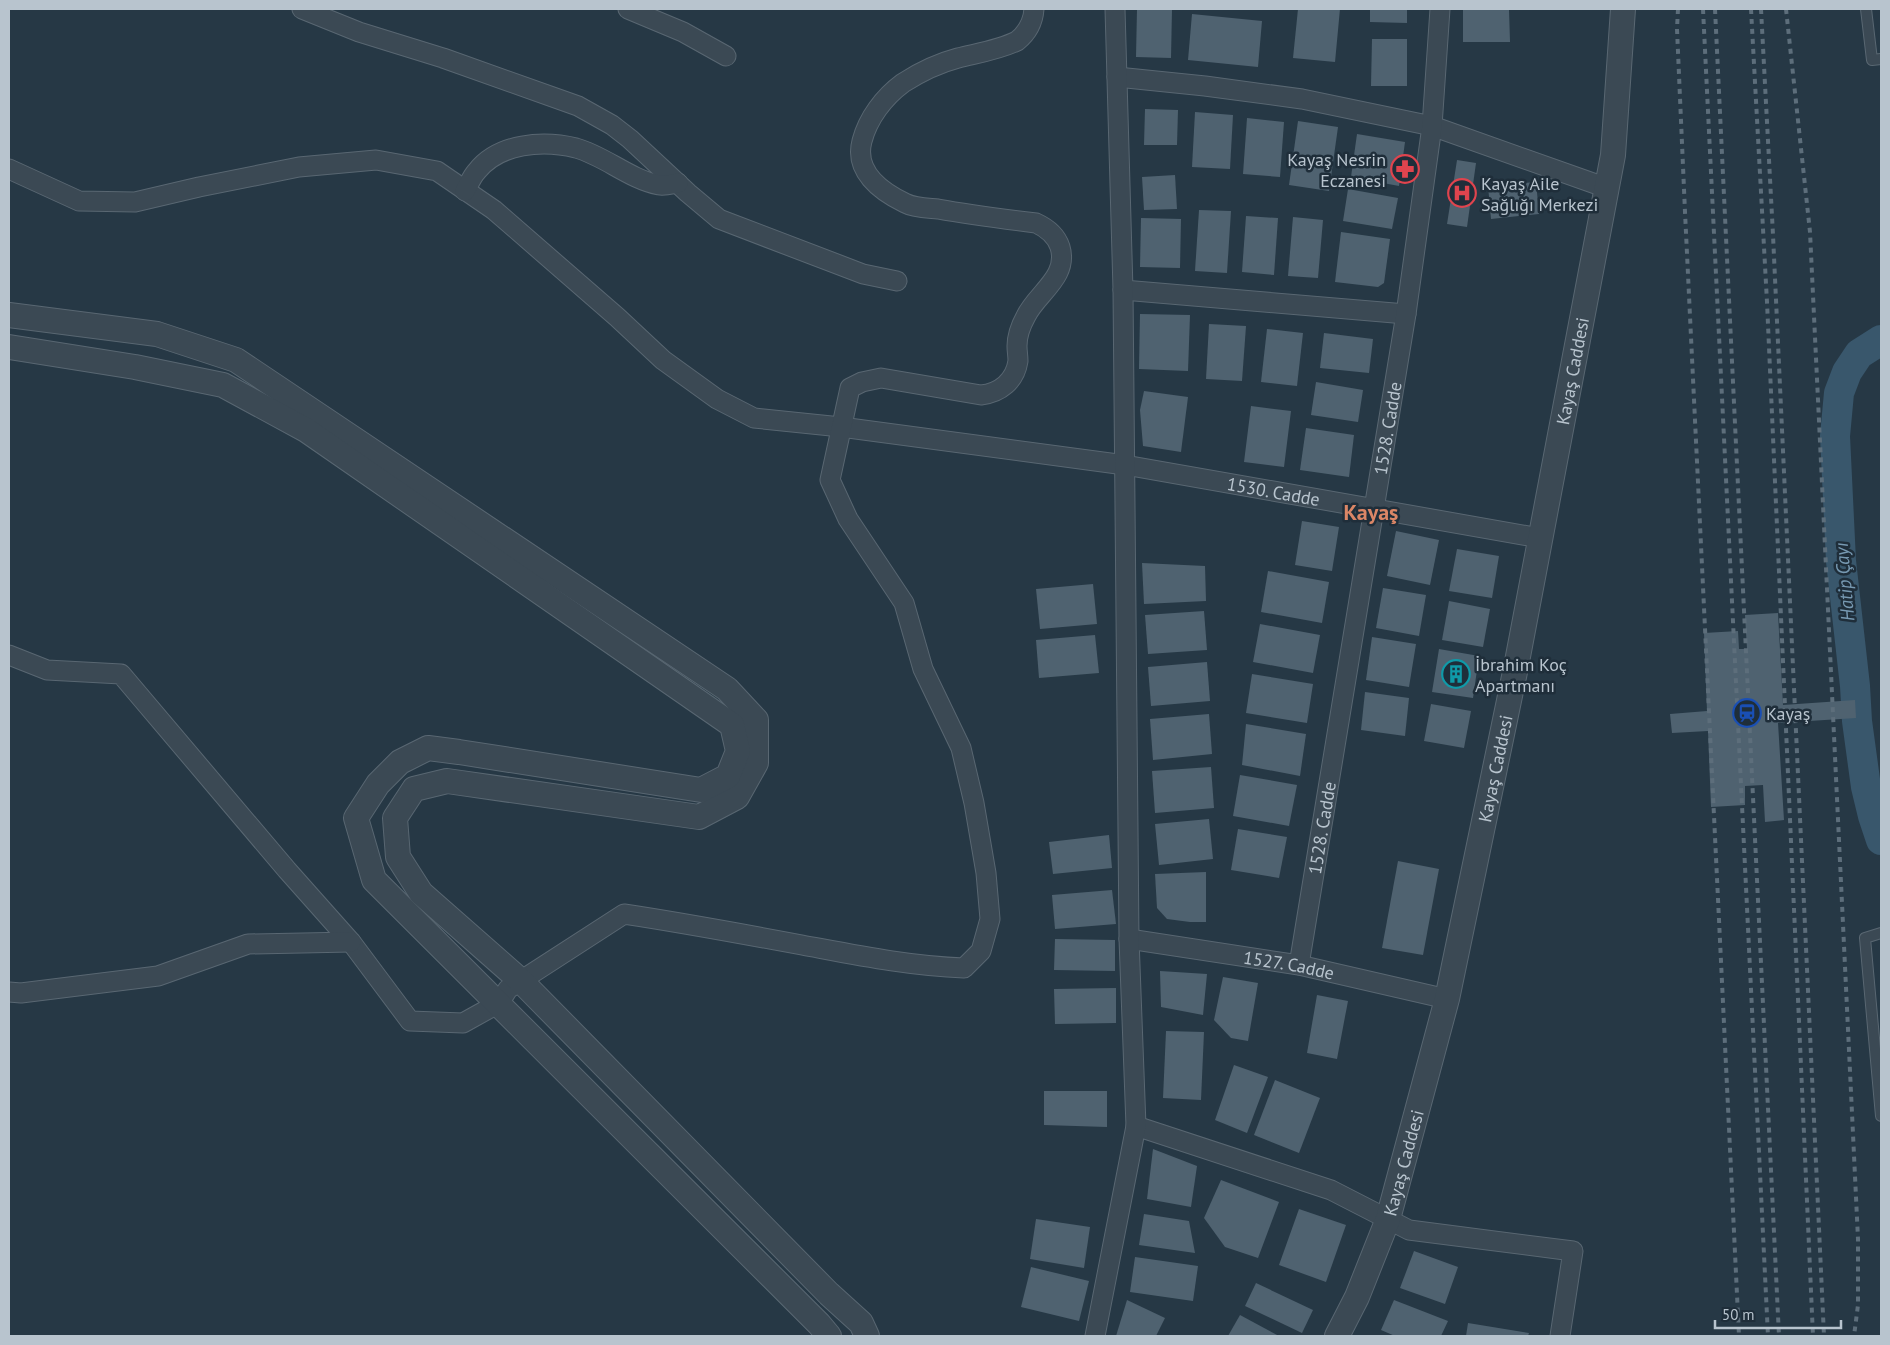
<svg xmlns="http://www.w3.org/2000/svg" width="1890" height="1345" font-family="'PT Sans',sans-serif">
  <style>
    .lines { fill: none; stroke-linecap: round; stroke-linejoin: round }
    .river { stroke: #39576c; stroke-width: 30 }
    .building { fill: #4f6270 }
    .service-casing { stroke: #596772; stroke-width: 12 }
    .minor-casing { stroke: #596772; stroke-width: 21 }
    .tertiary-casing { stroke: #596772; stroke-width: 26 }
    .service { stroke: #3b4954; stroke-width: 10 }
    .minor { stroke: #3b4954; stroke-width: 19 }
    .tertiary { stroke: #3b4954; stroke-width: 24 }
    .rail { stroke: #5d6e7b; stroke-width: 4; stroke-dasharray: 5 5; stroke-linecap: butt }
    .labels { text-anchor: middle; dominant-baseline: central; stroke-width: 5; stroke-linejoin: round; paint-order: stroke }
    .poi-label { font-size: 18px; fill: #b8c4ce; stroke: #1f2e3a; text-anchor: start }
    .street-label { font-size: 18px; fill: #b8c4ce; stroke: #1f2e3a }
    .water-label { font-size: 19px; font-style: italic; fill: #7799b2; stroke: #1f2e3a }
    .district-label { font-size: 22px; font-weight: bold; fill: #db8666; stroke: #1f2e3a }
  </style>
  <rect width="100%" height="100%" fill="#263845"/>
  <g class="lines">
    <!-- river -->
    <path class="river" d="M1881 340 1859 354 1847 372 1839 393 1835 436 1841 561 1855 686 1857 721 1866 787 1873 816 1881 840"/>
  </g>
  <!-- building -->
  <g class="building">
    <path d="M1137 9H1172L1171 58 1136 57Z"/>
    <path d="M1298 9H1340L1335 62 1293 58Z"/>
    <path d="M1370 9H1407V23L1370 22Z"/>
    <path d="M1463 9H1509L1510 42H1463Z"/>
    <path d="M1192 14 1262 21 1258 67 1188 60Z"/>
    <path d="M1372 39H1407V86H1371Z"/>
    <path d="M1145 109 1178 110 1177 145H1144Z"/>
    <path d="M1195 112 1233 115 1230 169 1192 167Z"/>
    <path d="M1247 118 1284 122 1280 177 1243 174Z"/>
    <path d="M1298 121 1338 127 1329 191 1289 185Z"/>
    <path d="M1357 134 1405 142 1399 186 1351 177Z"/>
    <path d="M1457 160 1476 163 1467 227 1447 224Z"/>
    <path d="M1175 175 1177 209 1144 210 1142 177Z"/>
    <path d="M1536 182 1539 214 1491 219 1488 186Z"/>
    <path d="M1348 189 1398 198 1392 229 1343 221Z"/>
    <path d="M1199 210 1231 211 1227 273 1195 271Z"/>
    <path d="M1246 216 1278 218 1274 275 1242 272Z"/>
    <path d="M1293 217 1323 220 1318 278 1288 276Z"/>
    <path d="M1141 218 1181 219 1180 268 1140 267Z"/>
    <path d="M1341 232 1390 239 1384 283 1378 287 1335 282Z"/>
    <path d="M1140 314 1190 315 1188 371 1139 369Z"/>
    <path d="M1209 324 1246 326 1242 381 1206 379Z"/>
    <path d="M1267 329 1303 333 1297 386 1261 382Z"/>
    <path d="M1324 333 1373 339 1369 373 1320 368Z"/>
    <path d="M1316 382 1363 390 1358 422 1311 415Z"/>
    <path d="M1144 391 1188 397 1181 452 1143 446 1140 410Z"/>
    <path d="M1251 406 1291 411 1284 467 1244 462Z"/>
    <path d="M1306 428 1354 435 1349 477 1300 470Z"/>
    <path d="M1302 521 1339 527 1332 571 1295 565Z"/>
    <path d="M1396 531 1439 540 1430 585 1387 576Z"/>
    <path d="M1457 549 1499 556 1492 598 1449 591Z"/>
    <path d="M1142 563 1205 566 1206 601 1144 604Z"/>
    <path d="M1268 571 1329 582 1322 623 1261 612Z"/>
    <path d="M1093 584 1097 624 1040 629 1036 589Z"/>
    <path d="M1383 588 1426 595 1419 636 1376 628Z"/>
    <path d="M1449 601 1490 609 1483 647 1442 640Z"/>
    <path d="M1204 611 1207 650 1148 654 1145 615Z"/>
    <path d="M1778 613 1783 705 1855 700 1856 718 1778 723 1784 820 1765 822 1763 785 1745 786V805L1711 807 1708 731 1672 733 1670 714 1707 711 1704 633 1738 631 1739 649H1747L1745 615Z"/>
    <path d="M1260 624 1320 635 1313 673 1253 662Z"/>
    <path d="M1095 635 1099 673 1039 678 1036 640Z"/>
    <path d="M1372 637 1416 644 1409 687 1366 680Z"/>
    <path d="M1439 649 1479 656 1473 698 1432 692Z"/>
    <path d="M1207 662 1210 701 1151 706 1148 667Z"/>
    <path d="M1252 674 1313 684 1307 723 1246 713Z"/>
    <path d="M1365 692 1409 698 1405 736 1361 730Z"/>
    <path d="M1431 704 1471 711 1464 748 1424 741Z"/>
    <path d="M1209 714 1212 754 1153 760 1150 719Z"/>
    <path d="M1246 724 1306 734 1300 776 1242 765Z"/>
    <path d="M1211 767 1214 808 1155 813 1152 771Z"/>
    <path d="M1240 775 1297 785 1289 826 1233 816Z"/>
    <path d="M1209 819 1213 859 1159 865 1155 824Z"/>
    <path d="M1238 829 1287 837 1279 878 1231 870Z"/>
    <path d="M1109 835 1112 868 1053 874 1049 842Z"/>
    <path d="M1398 861 1439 869 1423 955 1382 948Z"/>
    <path d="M1206 872V922H1190L1167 919 1157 908 1155 874Z"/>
    <path d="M1112 890 1116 924 1055 929 1052 895Z"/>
    <path d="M1055 939 1115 940V971L1054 970Z"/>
    <path d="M1160 971 1207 974 1203 1015 1161 1007Z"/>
    <path d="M1223 977 1258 983 1248 1041 1231 1038 1214 1020Z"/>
    <path d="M1116 988V1023L1055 1024 1054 989Z"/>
    <path d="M1317 995 1348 1001 1337 1059 1307 1053Z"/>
    <path d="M1166 1031 1204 1032 1201 1100 1163 1098Z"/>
    <path d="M1234 1065 1268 1077 1247 1133 1215 1120Z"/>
    <path d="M1275 1080 1320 1098 1299 1153 1254 1135Z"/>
    <path d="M1044 1091H1107V1127L1044 1125Z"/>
    <path d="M1153 1149 1197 1166 1191 1207 1147 1199Z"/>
    <path d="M1221 1180 1279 1202 1258 1258 1225 1247 1204 1218Z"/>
    <path d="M1299 1209 1346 1225 1326 1282 1279 1265Z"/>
    <path d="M1144 1214 1189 1221 1195 1253 1139 1245Z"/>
    <path d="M1036 1219 1090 1227 1084 1268 1030 1259Z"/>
    <path d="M1414 1251 1458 1267 1445 1304 1400 1288Z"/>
    <path d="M1135 1257 1198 1266 1193 1301 1130 1292Z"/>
    <path d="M1031 1267 1089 1281 1079 1321 1021 1307Z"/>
    <path d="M1256 1283 1313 1310 1302 1333 1245 1306Z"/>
    <path d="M1127 1300 1165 1318 1156 1336H1116Z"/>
    <path d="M1394 1300 1448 1321 1441 1336H1395L1381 1330Z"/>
    <path d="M1240 1315 1279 1336H1228Z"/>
    <path d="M1468 1323 1529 1333 1528 1336H1466Z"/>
  </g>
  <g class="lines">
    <defs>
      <g id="service">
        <path d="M1866 9 1872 60 1881 59"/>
        <path d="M1881 933 1865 938 1881 1116"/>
      </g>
      <g id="minor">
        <path d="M302 9 359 32 443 58 578 106 612 125 630 139 688 193 719 219 863 274 897 281"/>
        <path d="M628 9 683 32 726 56"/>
        <path d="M1117 77 1205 86 1302 99 1432 126 1607 188"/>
        <path id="s1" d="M9 169 79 201 135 202 199 187 299 167 376 160 437 171 494 210 617 317 663 360 717 399 754 418 841 427 1125 465 1540 538"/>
        <path d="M465 191C469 184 472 176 477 171 499 143 543 140 576 148 605 156 629 179 659 185 665 186 672 184 678 183"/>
        <path d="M1123 290 1406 314"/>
        <path d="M9 655 47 670 121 674 287 870 351 942 410 1021 463 1023 499 1003 508 989 624 914C684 923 743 934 802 945 856 955 909 966 964 968L981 951 990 919 986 873 974 803 961 748 923 669 904 603 848 519 830 480 850 388 862 382 881 378 981 395C1000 393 1015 381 1018 361 1018 356 1017 351 1017 346 1017 335 1021 325 1026 316 1037 293 1069 277 1060 247 1056 235 1047 228 1036 223 1003 219 971 215 938 209 928 208 914 208 905 203 880 191 854 171 862 141 868 118 884 97 903 83 920 72 939 63 958 58 978 53 999 50 1017 41 1027 33 1033 23 1034 9"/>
        <path id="s2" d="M1129 939 1299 965 1447 999"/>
        <path id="s3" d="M1299 965 1406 314 1432 126 1440 9"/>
        <path d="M9 992 21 993 158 976 248 944 351 942"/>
        <path d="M1136 1126 1331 1190 1409 1230 1573 1251 1560 1336"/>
        <path d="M1095 1336 1136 1126 1129 939 1123 290 1115 9"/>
      </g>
      <g id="tertiary">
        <path d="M9 315 157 334 236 360 727 689 756 720V763L737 797 699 817 447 781 414 789 395 818 398 857 421 893 521 981 829 1294 861 1323 867 1336"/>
        <path d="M9 347 135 367 223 385 306 430 732 725 738 751 728 776 701 790 459 752 428 748 400 762 378 784 356 818 374 880 819 1324 829 1336"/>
        <path id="s4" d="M1337 1336 1357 1297 1388 1219 1447 999 1516 667 1613 155 1623 9"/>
      </g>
    </defs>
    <!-- service casing -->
    <use href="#service" class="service-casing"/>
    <!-- minor casing -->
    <use href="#minor" class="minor-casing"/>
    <!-- tertiary casing -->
    <use href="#tertiary" class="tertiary-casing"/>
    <!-- service -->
    <use href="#service" class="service"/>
    <!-- minor -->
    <use href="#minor" class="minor"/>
    <!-- tertiary -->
    <use href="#tertiary" class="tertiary"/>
    <!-- rail -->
    <g class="rail">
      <path d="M1678 9 1677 29 1685 212 1739 1336"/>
      <path d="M1703 9 1768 1336"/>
      <path d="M1715 9 1779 1336"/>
      <path d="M1751 9 1767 302 1813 1336"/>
      <path d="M1761 9 1773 235 1824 1336"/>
      <path d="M1786 9 1810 232 1858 1239V1305L1854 1336"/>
    </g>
  </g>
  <!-- icons -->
  <defs>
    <symbol id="pharmacy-ring" viewBox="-11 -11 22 22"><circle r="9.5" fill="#1f2e3a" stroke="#e0444e" stroke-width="1.5"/><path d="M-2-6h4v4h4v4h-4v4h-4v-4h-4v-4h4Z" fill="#e0444e"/></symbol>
    <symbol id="hospital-ring" viewBox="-11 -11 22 22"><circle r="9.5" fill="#1f2e3a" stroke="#e0444e" stroke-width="1.5"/><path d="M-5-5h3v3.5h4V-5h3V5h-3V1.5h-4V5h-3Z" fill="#e0444e"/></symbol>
    <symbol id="building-ring" viewBox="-11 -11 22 22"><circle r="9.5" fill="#1f2e3a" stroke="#0f9aa8" stroke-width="1.5"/><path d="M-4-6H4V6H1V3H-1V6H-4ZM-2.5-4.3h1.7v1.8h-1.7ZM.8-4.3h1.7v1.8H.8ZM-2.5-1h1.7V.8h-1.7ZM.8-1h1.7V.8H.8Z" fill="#0f9aa8"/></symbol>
    <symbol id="station-ring" viewBox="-11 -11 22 22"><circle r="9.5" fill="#1f2e3a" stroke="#1a4fb4" stroke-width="1.5"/><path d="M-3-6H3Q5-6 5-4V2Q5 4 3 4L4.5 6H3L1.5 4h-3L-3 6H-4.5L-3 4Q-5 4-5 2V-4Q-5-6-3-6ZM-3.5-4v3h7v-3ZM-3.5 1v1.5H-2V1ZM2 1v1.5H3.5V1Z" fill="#1a4fb4"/></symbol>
  </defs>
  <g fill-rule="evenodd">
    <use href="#pharmacy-ring" x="1389" y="153" width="32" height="32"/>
    <use href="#hospital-ring" x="1446" y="177" width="32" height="32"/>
    <use href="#building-ring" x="1440" y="658" width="32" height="32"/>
    <use href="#station-ring" x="1731" y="697" width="32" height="32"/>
  </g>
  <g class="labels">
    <!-- poi labels -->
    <g class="poi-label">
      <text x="1386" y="159" text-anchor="end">Kayaş Nesrin<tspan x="1386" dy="21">Eczanesi</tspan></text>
      <text x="1481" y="183">Kayaş Aile<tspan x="1481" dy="21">Sağlığı Merkezi</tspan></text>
      <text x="1475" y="664">İbrahim Koç<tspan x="1475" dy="21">Apartmanı</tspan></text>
      <text x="1766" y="713">Kayaş</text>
    </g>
    <!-- street labels -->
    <g class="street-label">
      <text stroke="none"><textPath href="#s4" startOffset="996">Kayaş Caddesi</textPath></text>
      <text stroke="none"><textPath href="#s3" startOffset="544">1528. Cadde</textPath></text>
      <text stroke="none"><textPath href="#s1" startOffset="1368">1530. Cadde</textPath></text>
      <text stroke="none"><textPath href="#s4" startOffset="591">Kayaş Caddesi</textPath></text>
      <text stroke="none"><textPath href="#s3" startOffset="139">1528. Cadde</textPath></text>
      <text stroke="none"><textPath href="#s2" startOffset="162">1527. Cadde</textPath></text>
      <text stroke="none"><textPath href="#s4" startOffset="186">Kayaş Caddesi</textPath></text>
    </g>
    <!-- water labels -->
    <g class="water-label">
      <text transform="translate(1844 582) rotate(-95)">Hatip Çayı</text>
    </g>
    <!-- district labels -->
    <g class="district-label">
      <text x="1371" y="512">Kayaş</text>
    </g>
  </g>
  <!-- border -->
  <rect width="1890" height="1345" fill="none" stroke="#b8c4ce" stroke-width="20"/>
  <!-- scale -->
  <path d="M1715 1320v8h126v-8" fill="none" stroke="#b8c4ce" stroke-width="2.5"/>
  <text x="1722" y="1320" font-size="15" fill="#b8c4ce" stroke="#1f2e3a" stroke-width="4" paint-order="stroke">50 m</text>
</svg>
